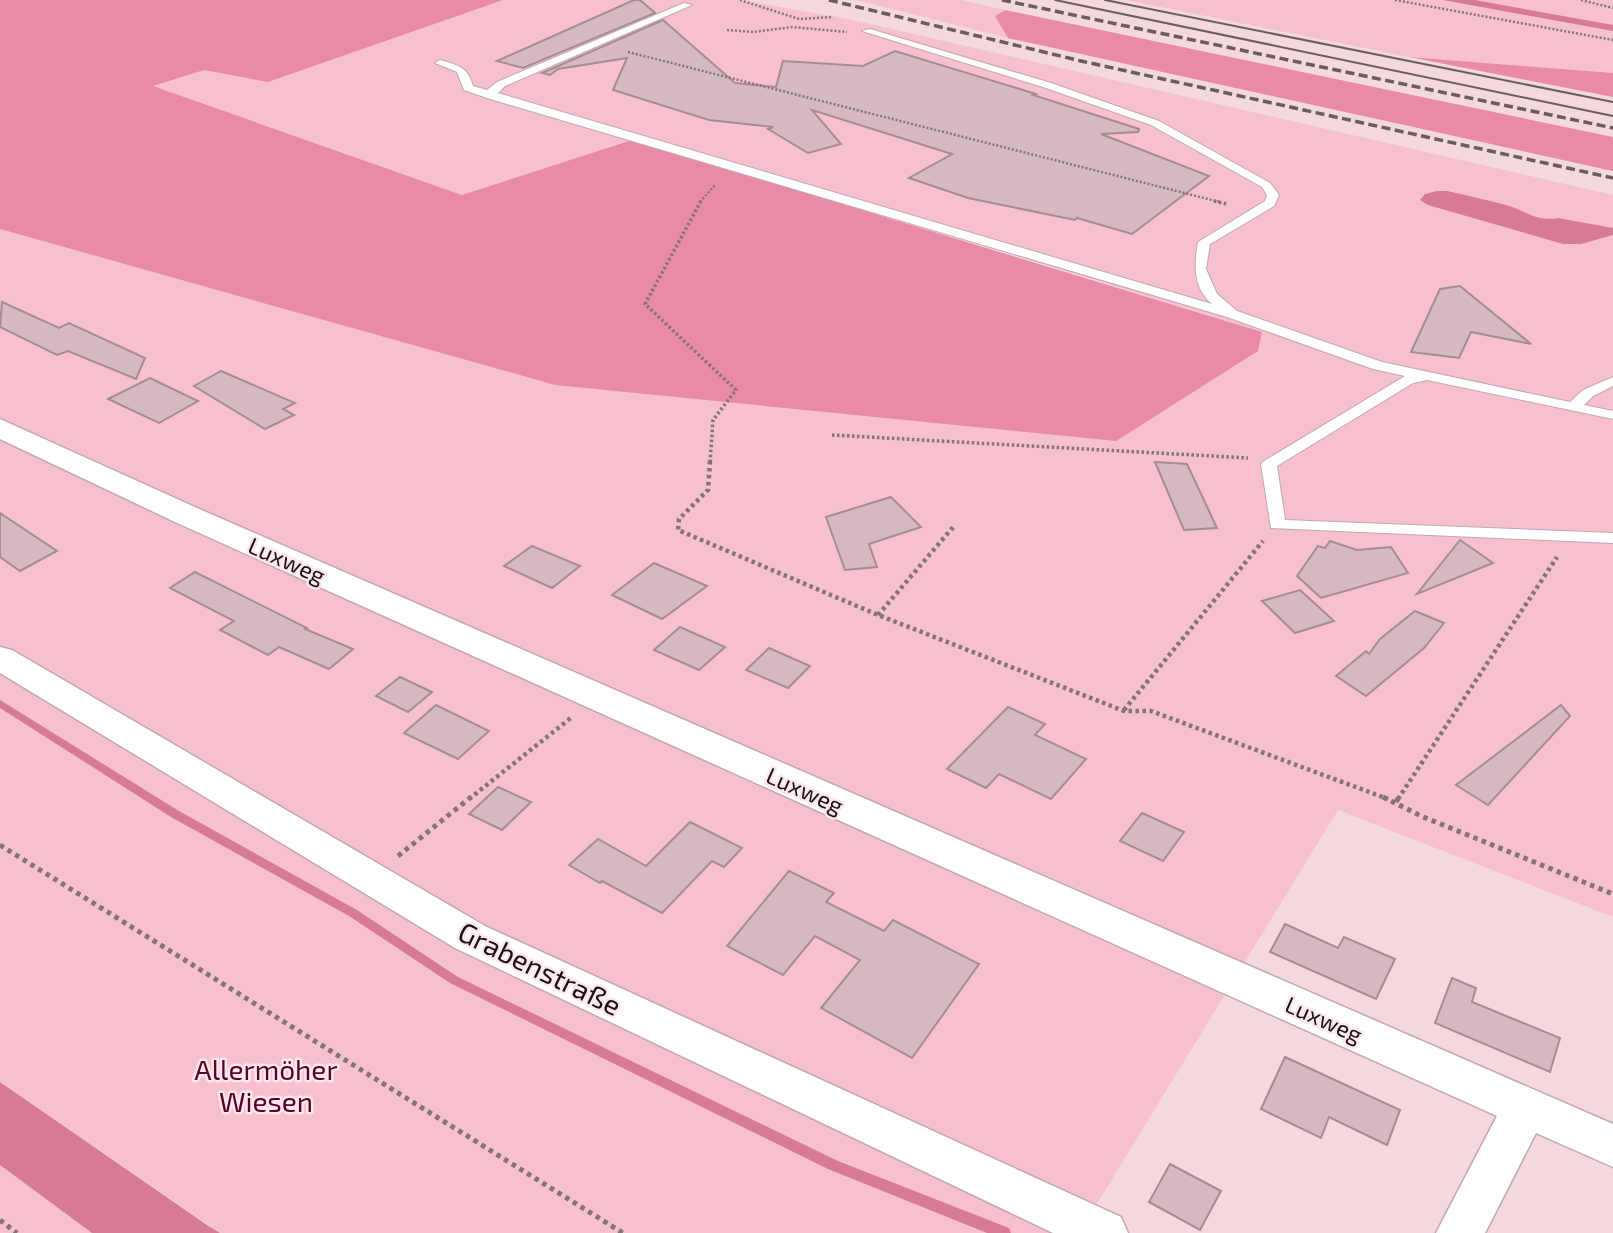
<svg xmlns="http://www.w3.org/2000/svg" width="1613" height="1233" font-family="'Exo 2',sans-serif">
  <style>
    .green { fill: #f7c0cd }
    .forest { fill: #e98ba5 }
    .water { fill: #d77b95 }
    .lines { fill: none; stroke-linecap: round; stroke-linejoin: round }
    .stream { fill: #d77b95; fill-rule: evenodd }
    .building { fill: #d4bac0; stroke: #a58c92; stroke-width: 2 }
    .service-casing { stroke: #c2a8ae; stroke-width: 2 }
    .minor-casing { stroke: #c2a8ae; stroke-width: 3 }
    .path-far3 { stroke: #847377; stroke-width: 2.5; stroke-dasharray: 2 2; stroke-linecap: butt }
    .path-far2 { stroke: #847377; stroke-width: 3.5; stroke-dasharray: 2.5 2.5; stroke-linecap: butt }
    .path-far1 { stroke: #847377; stroke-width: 4.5; stroke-dasharray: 3.5 3.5; stroke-linecap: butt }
    .path { stroke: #847377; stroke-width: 5; stroke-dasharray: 4.5 4.5; stroke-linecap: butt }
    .service { fill: #fff; fill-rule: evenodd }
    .minor { fill: #fff; fill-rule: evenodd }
    .tram { stroke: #6c5c60; stroke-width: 2 }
    .rail { stroke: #6c5c60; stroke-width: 3.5; stroke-dasharray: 9 4.5; stroke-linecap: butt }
    .labels { text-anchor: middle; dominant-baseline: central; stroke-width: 5; stroke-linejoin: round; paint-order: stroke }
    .street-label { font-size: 23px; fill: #191113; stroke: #fce7ec }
    .near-street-label { font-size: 28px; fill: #191113; stroke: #fce7ec }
    .near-park-label { font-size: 28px; fill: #570128; stroke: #fce7ec }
  </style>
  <rect width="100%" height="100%" fill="#f3d8de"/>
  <!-- green -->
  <g class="green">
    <path d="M502 0H741L853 20 1613 195V917L1338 810 1079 1233H220L0 1082V229L555 385 1262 332 731 167 632 140 462 195 152 86 204 70 268 82Z"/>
    <path d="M856 0H961L1005 10 995 16 1008 38Z"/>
    <path d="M1126 0H1613V73L1409 57Z"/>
    <path d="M0 1165 92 1233H0Z"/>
  </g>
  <!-- forest -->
  <g class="forest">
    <path d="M0 0H503L268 82 204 70 153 86 462 195 632 140 1262 332 1258 351 1116 441 555 385 0 229Z"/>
    <path d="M1005 10 1613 137V171L1008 38 995 16Z"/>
    <path d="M1409 57 1613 73V97Z"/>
  </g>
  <!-- water -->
  <g class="water">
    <path d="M1443 0H1475L1613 25V31Z"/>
    <path d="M1437 191H1447C1468 196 1489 200 1509 206 1526 211 1537 222 1558 218L1613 228V235L1581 244H1563L1428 205 1420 200 1425 194Z"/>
    <path d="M0 1082 207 1225 220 1233H92L0 1165Z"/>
  </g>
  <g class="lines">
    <!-- stream -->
    <path class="stream" d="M0 700 179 811 357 910 458 977 838 1161 1009 1228 1011 1233H987L828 1169 450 983 349 916 171 817 0 708Z"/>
  </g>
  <!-- building -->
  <g class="building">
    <path d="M634 0H640L655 13 523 68 497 61Z"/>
    <path d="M663 20 735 83 776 87 783 61 863 66 895 51 1036 94 1033 95 1139 129 1138 132 1101 134 1209 176 1132 234 1077 218 1075 220 968 198 909 178 952 154 812 110 841 144 808 153 768 129 773 127 709 120 613 90 627 58 558 69 550 75 542 73Z"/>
    <path d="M1460 286 1531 344 1471 332 1459 358 1411 352 1440 289Z"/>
    <path d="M2 302 59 328 69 323 145 358 136 379 68 351 57 355 0 327Z"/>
    <path d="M221 371 295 403 283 409 294 415 265 429 194 386Z"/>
    <path d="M150 378 198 401 159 423 108 399Z"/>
    <path d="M1155 462 1187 464 1217 528 1184 530Z"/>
    <path d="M891 497 921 527 869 544 877 567 845 570 826 517Z"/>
    <path d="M0 513 57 551 20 571 0 557Z"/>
    <path d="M1460 540 1493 563 1417 594Z"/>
    <path d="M1330 541 1357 550 1391 547 1408 573 1321 598 1297 576 1318 546 1325 548Z"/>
    <path d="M532 546 580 566 552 588 504 566Z"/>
    <path d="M654 563 707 586 662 619 612 595Z"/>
    <path d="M195 572 307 628 305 629 353 649 329 669 279 647 268 655 220 630 234 621 170 588Z"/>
    <path d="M1300 590 1334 621 1295 633 1262 601Z"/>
    <path d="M1415 611 1444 623 1424 648 1366 696 1336 676 1366 651 1369 654 1380 639Z"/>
    <path d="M680 627 725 647 699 670 654 650Z"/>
    <path d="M769 648 810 666 788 688 746 670Z"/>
    <path d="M400 677 432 692 408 712 376 696Z"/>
    <path d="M436 705 489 731 458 759 404 733Z"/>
    <path d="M1561 705 1570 716 1488 805 1456 785Z"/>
    <path d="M1008 707 1045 724 1035 735 1086 759 1051 799 999 774 986 788 947 769Z"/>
    <path d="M498 787 531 802 502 830 469 814Z"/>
    <path d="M1142 813 1184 832 1163 861 1120 841Z"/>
    <path d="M690 822 742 848 724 867 712 861 662 913 602 881 600 883 569 865 598 839 646 866Z"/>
    <path d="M789 871 834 893 826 902 884 931 893 920 979 964 912 1058 821 1008 860 960 815 936 783 975 727 946Z"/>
    <path d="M1285 924 1338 948 1344 937 1395 959 1376 999 1270 952Z"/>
    <path d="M1452 978 1476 988 1472 1002 1560 1038 1550 1072 1435 1023Z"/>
    <path d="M1285 1057 1400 1110 1387 1145 1329 1117 1321 1138 1261 1109Z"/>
    <path d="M1170 1164 1221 1191 1200 1230 1149 1202Z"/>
  </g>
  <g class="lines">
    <defs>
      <path id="service" d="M684 3 692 5 505 86 498 93 1212 304C1193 288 1194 265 1198 242L1265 201 1267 195 1262 187 1151 125 1043 87 862 31 870 29 1051 83 1159 121 1270 183 1279 195 1274 206 1210 244 1206 269 1217 294 1237 311 1382 362 1570 402 1583 390 1613 377V386L1593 396 1584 405 1613 411V419L1427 380 1413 383 1277 466 1285 520 1613 533V543L1271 528 1261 464 1264 461 1405 376 1373 369 1227 317 490 99 464 90 457 72 435 63 440 60C458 65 468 67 473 86L487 90 497 82Z"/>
      <g id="minor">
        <path d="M0 419 197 508 1613 1124V1167L1536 1133 1485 1233H1436L1497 1116 175 522 0 439Z"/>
        <path d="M0 647 12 650 485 926 1121 1217 1128 1233H1053L455 948 0 673Z"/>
      </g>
    </defs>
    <!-- service casing -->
    <use href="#service" class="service-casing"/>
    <!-- minor casing -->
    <use href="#minor" class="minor-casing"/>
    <!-- path-far3 -->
    <g class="path-far3">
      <path d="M740 0 799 19 833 17"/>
      <path d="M1395 0 1613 40"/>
      <path d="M1581 0 1613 8"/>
      <path d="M727 30 754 32 792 27 847 32"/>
      <path d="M628 52 1220 202"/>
      <path d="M700 202 716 184"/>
    </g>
    <!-- path-far2 -->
    <g class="path-far2">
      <path d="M701 201 645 304 736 390 713 420 710 463"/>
      <path d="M1214 201 1227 204"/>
      <path d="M832 435 1248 458"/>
    </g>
    <!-- path-far1 -->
    <g class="path-far1">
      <path d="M710 461 708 490 679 519 678 530 878 615 1124 711H1151L1388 799"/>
      <path d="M878 615 954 526"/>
      <path d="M1124 710 1263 541"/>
      <path d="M469 799 572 717"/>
      <path d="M1398 799 1557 557"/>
    </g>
    <!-- path -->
    <g class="path">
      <path d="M1383 797 1421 816 1613 894"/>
      <path d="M1396 802 1399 797"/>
      <path d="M0 845 623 1233"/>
      <path d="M398 856 471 797"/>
      <path d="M0 1220 17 1233"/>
    </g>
    <!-- service -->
    <use href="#service" class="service"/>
    <!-- minor -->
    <use href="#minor" class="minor"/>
    <!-- tram -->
    <g class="tram">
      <path d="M1055 0 1613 116"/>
      <path d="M1105 0 1613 102"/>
    </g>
    <!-- rail -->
    <g class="rail">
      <path d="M829 0 1081 61 1613 178"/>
      <path d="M1002 0 1613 128"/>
    </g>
  </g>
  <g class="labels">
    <!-- street labels -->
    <g class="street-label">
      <text transform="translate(287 560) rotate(24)">Luxweg</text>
      <text transform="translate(805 790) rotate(24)">Luxweg</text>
      <text transform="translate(1324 1019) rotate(24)">Luxweg</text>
    </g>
    <!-- near-street labels -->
    <g class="near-street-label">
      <text transform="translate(540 968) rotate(26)">Grabenstraße</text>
    </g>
    <!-- near-park labels -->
    <g class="near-park-label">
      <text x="266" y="1069">Allermöher<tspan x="266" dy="32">Wiesen</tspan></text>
    </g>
  </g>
</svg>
